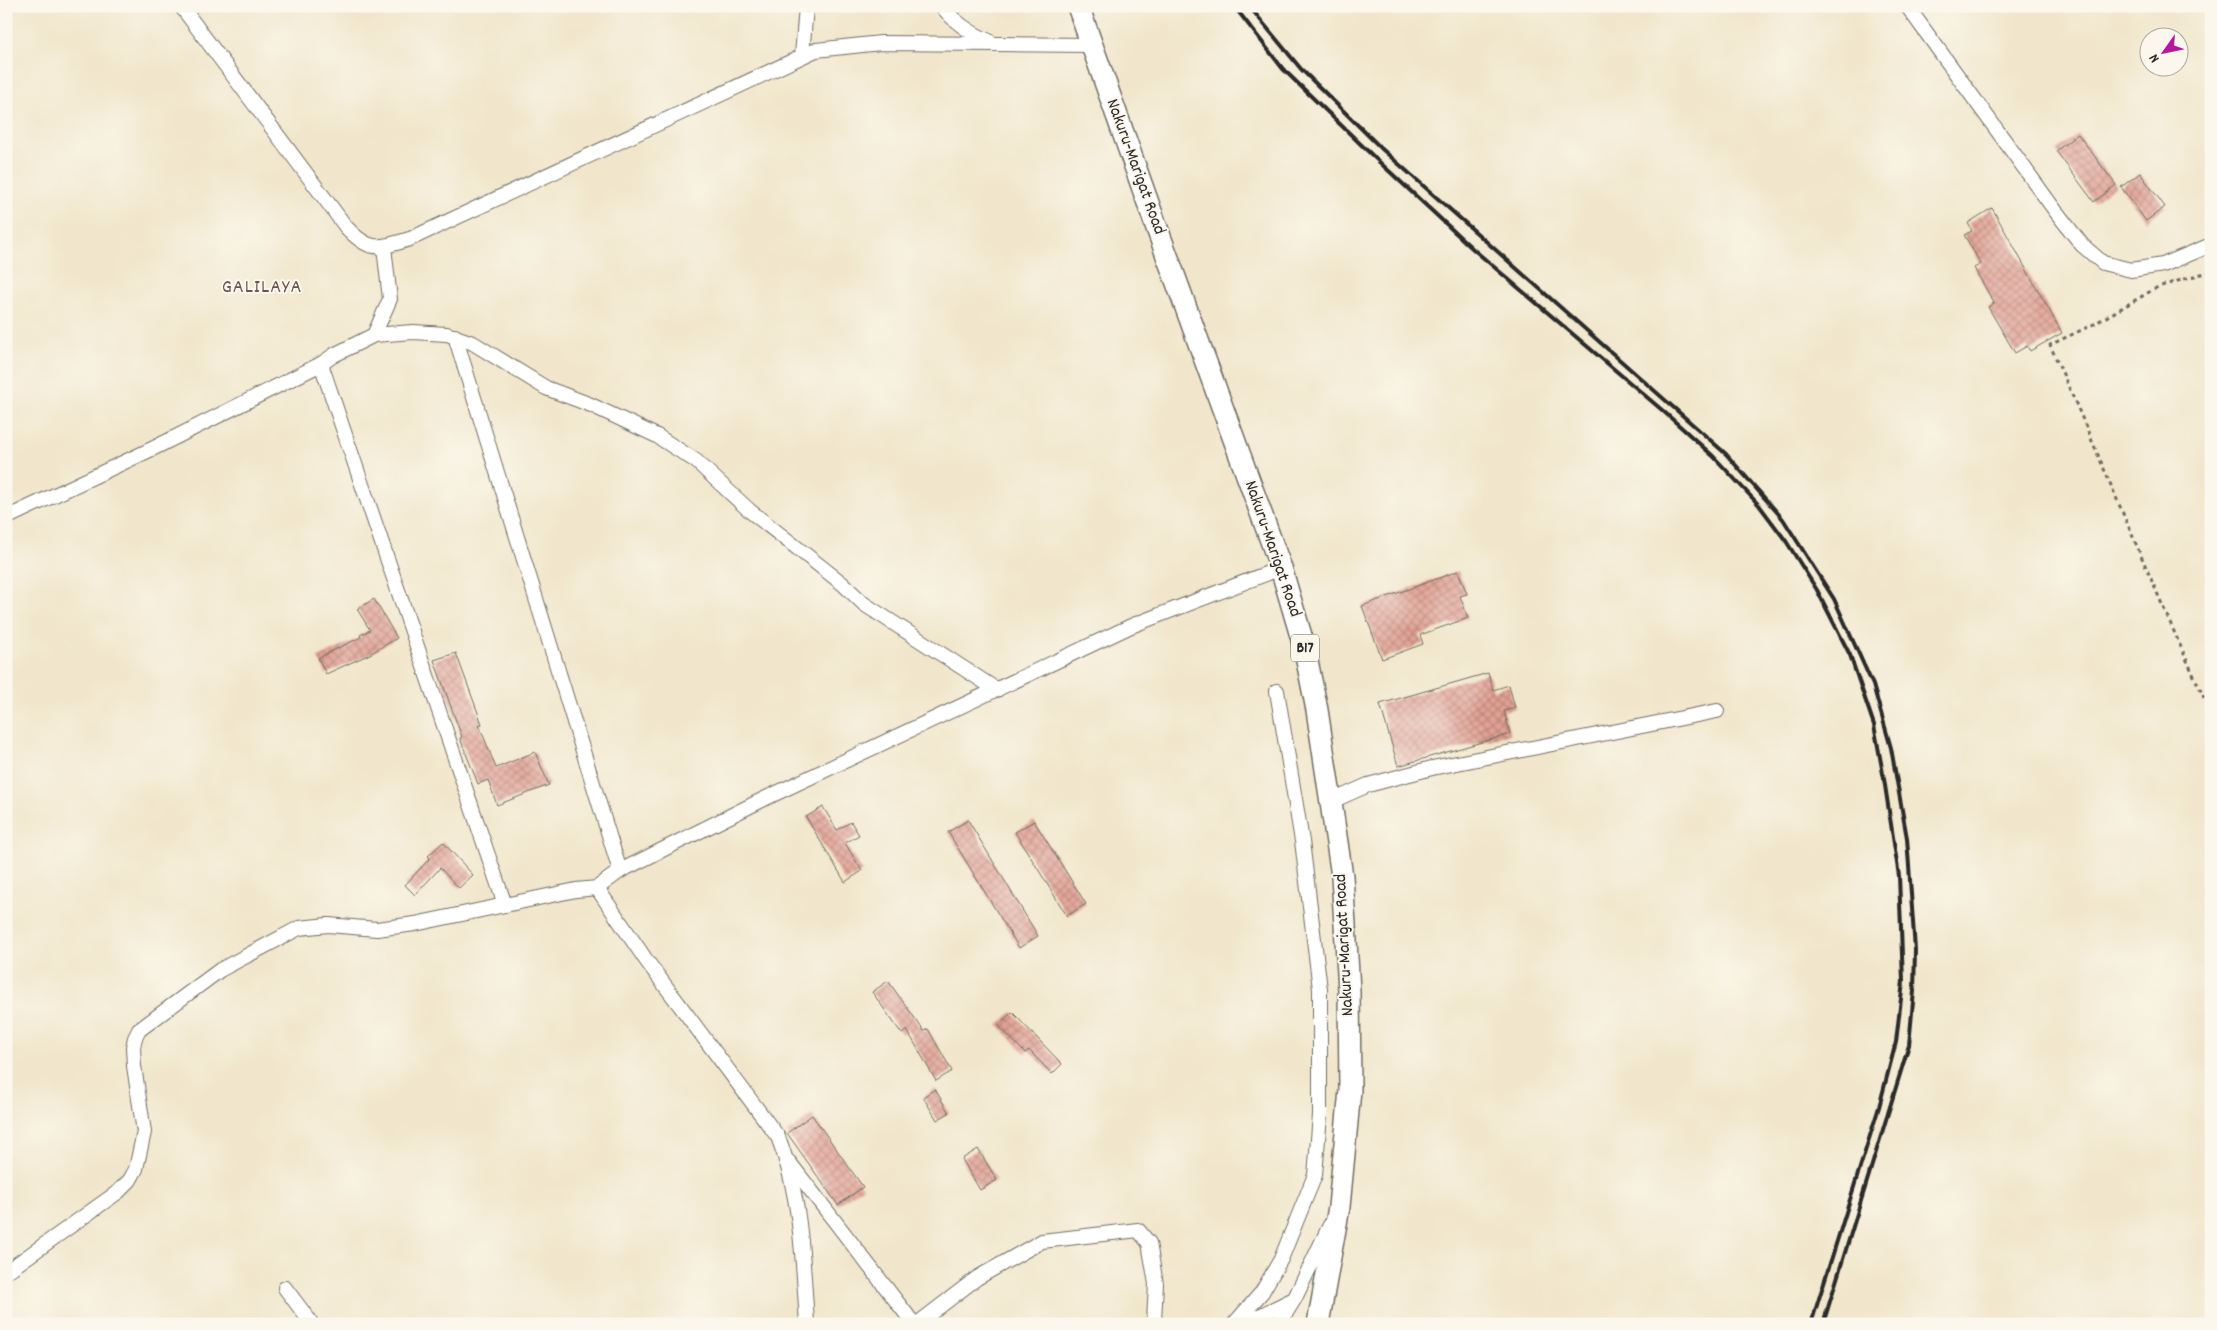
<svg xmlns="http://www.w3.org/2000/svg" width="2217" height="1330" font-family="Dekko,sans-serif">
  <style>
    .building { fill: url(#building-cross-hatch) }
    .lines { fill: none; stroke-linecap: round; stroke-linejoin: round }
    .street-casing { stroke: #706c63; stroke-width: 16 }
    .primary-casing { stroke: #706c63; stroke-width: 24 }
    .path { stroke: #706c63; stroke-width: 3; stroke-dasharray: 4 4; stroke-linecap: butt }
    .street { stroke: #fff; stroke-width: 14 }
    .primary { stroke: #fff; stroke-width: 21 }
    .rail { stroke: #2b2b2b; stroke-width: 4 }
    .labels { text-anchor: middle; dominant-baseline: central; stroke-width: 4; stroke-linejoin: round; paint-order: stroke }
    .shield { fill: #fbf7ec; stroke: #696865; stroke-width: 1 }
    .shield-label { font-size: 16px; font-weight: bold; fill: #2b2b2b }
    .street-label { font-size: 18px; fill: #2b2b2b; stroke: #fbf7ec }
    .quarter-label { font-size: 20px; letter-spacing: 1px; fill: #6b5450; stroke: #fbf7ec }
  </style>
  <defs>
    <pattern id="building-cross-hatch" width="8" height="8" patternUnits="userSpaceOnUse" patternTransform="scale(1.25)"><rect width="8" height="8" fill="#e2a194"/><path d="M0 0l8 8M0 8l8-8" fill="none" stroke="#b78379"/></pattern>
  </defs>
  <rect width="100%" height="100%" fill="#fbf7ec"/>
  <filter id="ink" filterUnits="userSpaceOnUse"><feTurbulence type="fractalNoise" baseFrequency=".02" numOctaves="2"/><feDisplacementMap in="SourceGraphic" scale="10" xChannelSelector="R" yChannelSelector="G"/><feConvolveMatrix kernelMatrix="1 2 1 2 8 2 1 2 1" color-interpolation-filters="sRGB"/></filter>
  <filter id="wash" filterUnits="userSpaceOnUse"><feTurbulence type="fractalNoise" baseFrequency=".0096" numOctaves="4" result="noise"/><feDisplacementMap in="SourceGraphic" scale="20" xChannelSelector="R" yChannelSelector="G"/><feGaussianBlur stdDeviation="1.12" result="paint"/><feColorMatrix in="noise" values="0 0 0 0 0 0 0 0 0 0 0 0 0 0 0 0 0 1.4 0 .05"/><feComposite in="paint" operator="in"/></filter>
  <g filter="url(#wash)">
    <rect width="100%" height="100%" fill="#f1e6cb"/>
    <g id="blocks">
      <!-- building -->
      <g class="building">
        <path d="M2078 134 2116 185 2094 202 2056 151Z"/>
        <path d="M2140 173 2165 207 2146 221 2121 187Z"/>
        <path d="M1992 208 2062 333 2030 351 2027 346 2015 353 1988 307 1994 303 1974 268 1981 264 1964 235 1972 231 1968 223Z"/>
        <path d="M1458 571 1467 594 1460 596 1468 618 1420 635 1423 644 1382 659 1362 606Z"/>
        <path d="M374 599 397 638 370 654 326 674 318 658 361 637 360 635 370 630 357 609Z"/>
        <path d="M456 653 482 724 479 725 496 768 535 752 549 785 497 805 488 780 478 784 460 738 462 737 434 660Z"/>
        <path d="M1488 673 1493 690 1509 685 1515 708 1504 711 1510 734 1398 766 1380 704Z"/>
        <path d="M823 807 837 830 851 822 859 835 845 843 862 871 845 882 806 817Z"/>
        <path d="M968 820 1038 936 1019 948 948 832Z"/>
        <path d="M1034 821 1086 904 1067 916 1015 832Z"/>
        <path d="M443 842 473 875 459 888 440 868 415 895 405 885 430 858 428 856Z"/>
        <path d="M888 981 924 1031 928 1029 952 1071 936 1081 907 1030 902 1034 872 992Z"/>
        <path d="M1012 1012 1062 1064 1052 1074 1029 1050 1025 1053 998 1025Z"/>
        <path d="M935 1089 949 1113 937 1120 923 1097Z"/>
        <path d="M812 1115 863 1187 838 1205 787 1133Z"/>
        <path d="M978 1149 997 1180 980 1190 962 1159Z"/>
      </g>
    </g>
  </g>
  <g filter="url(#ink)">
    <use href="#blocks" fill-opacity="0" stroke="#706c63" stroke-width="1"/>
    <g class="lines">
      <defs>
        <g id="street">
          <path d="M181 6 346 227C370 253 378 248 410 239L816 50 881 43 1091 45"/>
          <path d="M942 6C954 22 970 33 989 41"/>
          <path d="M1907 6 2054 209 2082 245 2103 263 2131 270 2163 265 2211 245"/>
          <path d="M802 56 806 6"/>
          <path d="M384 247 390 299 374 335 334 355 321 364 505 905"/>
          <path d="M374 335 413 332 447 334 473 343 546 388 591 405 657 436 696 461 750 511 843 584 864 604 997 690"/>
          <path d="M455 336 620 871"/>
          <path d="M6 518 154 448 321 364"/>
          <path d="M1332 801 1368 785 1432 768 1717 711"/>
          <path d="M597 888 646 960 778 1137C801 1195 803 1262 807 1324"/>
          <path d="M789 1162 914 1324"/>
          <path d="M6 1272 118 1192 130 1180 136 1169 144 1132 134 1066 133 1047 135 1038 139 1030 220 970 299 928 328 925 377 929 415 924 576 890 597 888 620 871 764 799 1131 626 1281 568"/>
          <path d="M285 1288 312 1324"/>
          <path d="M917 1324 977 1278 1042 1241 1138 1230 1149 1243 1156 1284 1154 1320 1159 1324"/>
          <path d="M1234 1324 1262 1292 1281 1259 1315 1175 1320 1115V989L1302 841 1277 691"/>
          <path d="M1243 1324 1294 1299"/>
          <path d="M1279 1324 1295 1298 1330 1225"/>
        </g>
        <path id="primary" d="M1078 6 1158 231 1281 568 1304 646 1317 710 1342 876 1349 990 1350 1090 1339 1207 1318 1324"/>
      </defs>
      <!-- street casing -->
      <use href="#street" class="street-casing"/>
      <!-- primary casing -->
      <use href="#primary" class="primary-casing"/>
      <!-- path -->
      <path class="path" d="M2211 271 2158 287 2094 324 2050 345C2103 463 2151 584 2206 702L2211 705"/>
      <!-- street -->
      <use href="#street" class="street"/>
      <!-- primary -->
      <use href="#primary" class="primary"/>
      <!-- rail -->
      <g class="rail">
        <path d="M1234 6 1283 69 1375 158 1473 249 1662 410 1713 456 1759 505 1786 541 1817 590 1850 655 1874 725 1884 779 1899 876 1903 981 1896 1042 1879 1107 1811 1324"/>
        <path d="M1249 6 1301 69 1383 150 1726 454 1783 519 1834 599 1873 685 1891 748 1907 838 1915 950 1914 991 1909 1045 1823 1324"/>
      </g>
    </g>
  </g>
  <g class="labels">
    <!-- shield labels -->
    <rect class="shield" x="1291" y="634.5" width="28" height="27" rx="4"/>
    <g class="shield-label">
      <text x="1305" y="648">B17</text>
    </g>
    <!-- street labels -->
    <g class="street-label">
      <text transform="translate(1135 167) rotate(70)">Nakuru-Marigat Road</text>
      <text transform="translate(1272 549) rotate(71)">Nakuru-Marigat Road</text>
      <text transform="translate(1345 945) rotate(-93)">Nakuru-Marigat Road</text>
    </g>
    <!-- quarter labels -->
    <g class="quarter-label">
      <text x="262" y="288">GALILAYA</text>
    </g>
  </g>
  <!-- margin -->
  <rect width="2217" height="1330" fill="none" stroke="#fbf7ec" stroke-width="25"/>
  <!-- north arrow -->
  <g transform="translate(2164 52) rotate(237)"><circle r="24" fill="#fbf7ec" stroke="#a8a59f"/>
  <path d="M0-4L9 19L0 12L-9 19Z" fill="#b5179e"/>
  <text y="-8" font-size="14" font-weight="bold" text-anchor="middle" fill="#2b2b2b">N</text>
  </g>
</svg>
